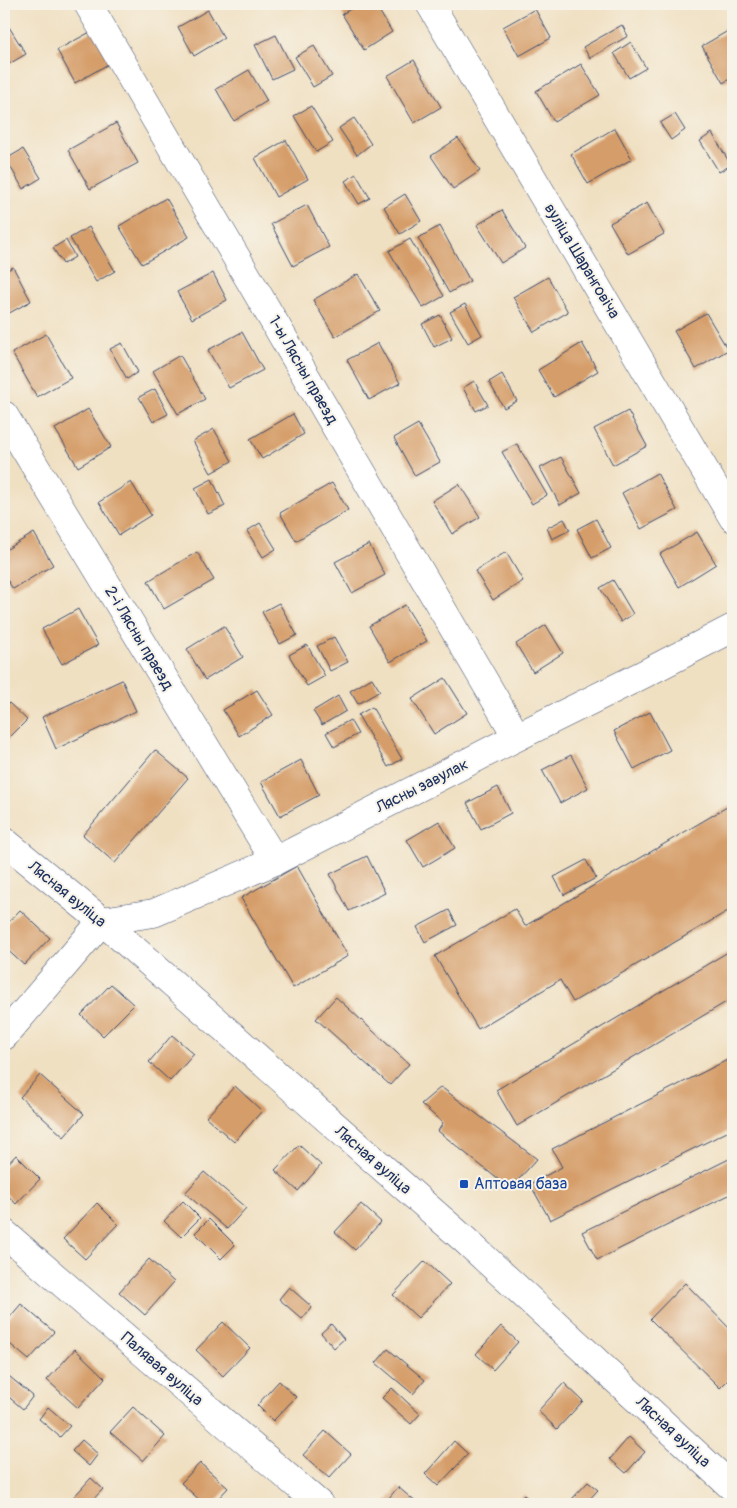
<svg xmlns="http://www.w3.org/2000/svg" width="737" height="1508" font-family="Pangolin,sans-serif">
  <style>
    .building { fill: #d59d69 }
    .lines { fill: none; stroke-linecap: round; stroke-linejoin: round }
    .minor-casing { stroke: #3b4a6d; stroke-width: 29 }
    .secondary-casing { stroke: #3b4a6d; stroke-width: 29 }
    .minor { stroke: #fff; stroke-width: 28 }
    .secondary { stroke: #fff; stroke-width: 28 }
    .transit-dot { fill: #1a4fb4; stroke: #f7f3e8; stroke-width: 2 }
    .labels { text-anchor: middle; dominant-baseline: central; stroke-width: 4; stroke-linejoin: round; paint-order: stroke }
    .street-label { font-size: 16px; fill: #1b2f5e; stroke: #f7f3e8 }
    .transit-label { font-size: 16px; fill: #164399; stroke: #f7f3e8; text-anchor: start }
  </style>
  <rect width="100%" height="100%" fill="#f7f3e8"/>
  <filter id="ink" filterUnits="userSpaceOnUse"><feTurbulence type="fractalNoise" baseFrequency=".02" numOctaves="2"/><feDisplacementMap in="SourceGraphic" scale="10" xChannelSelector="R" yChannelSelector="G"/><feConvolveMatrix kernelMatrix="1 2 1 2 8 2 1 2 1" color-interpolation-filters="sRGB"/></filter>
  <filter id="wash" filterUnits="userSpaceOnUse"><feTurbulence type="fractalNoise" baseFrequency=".0096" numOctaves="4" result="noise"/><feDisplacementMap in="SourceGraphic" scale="20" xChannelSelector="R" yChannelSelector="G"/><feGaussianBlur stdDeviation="1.12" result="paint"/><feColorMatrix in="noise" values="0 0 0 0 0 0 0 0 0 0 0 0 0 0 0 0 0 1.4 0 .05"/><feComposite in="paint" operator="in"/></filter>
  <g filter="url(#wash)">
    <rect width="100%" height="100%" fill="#f0e0c2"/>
    <g id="blocks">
      <!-- building -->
      <g class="building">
        <path d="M359 4H375L392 32 364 50 342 14Z"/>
        <path d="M535 9 551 38 519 56 503 27Z"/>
        <path d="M208 10 224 38 194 56 178 27Z"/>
        <path d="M622 25 628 36 590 58 583 47Z"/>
        <path d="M9 27 26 54 9 64 4 54V30Z"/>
        <path d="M733 28V77L723 83 702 46Z"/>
        <path d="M94 30 112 62 75 83 57 50Z"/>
        <path d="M276 35 293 69 272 79 255 45Z"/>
        <path d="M631 42 646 68 629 78 614 53Z"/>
        <path d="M314 46 332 76 313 87 295 57Z"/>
        <path d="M414 60 441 107 414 123 387 76Z"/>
        <path d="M581 64 600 95 554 122 536 91Z"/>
        <path d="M249 70 267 101 234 121 216 89Z"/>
        <path d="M311 106 333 142 316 152 294 116Z"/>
        <path d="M675 114 685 130 671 140 660 123Z"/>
        <path d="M354 118 371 144 357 155 339 128Z"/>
        <path d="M116 123 138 163 90 189 68 150Z"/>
        <path d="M615 128 632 159 588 184 571 154Z"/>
        <path d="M712 133 731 165 719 172 700 141Z"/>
        <path d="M458 138 480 171 453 189 431 156Z"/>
        <path d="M286 140 308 179 276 197 255 158Z"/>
        <path d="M23 149 41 178 23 189 6 159Z"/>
        <path d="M356 174 370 198 359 204 345 181Z"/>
        <path d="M405 194 421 221 400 234 384 207Z"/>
        <path d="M166 198 189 237 142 264 119 226Z"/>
        <path d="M647 203 664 234 628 254 610 223Z"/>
        <path d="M307 205 329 247 293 266 271 224Z"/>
        <path d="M502 210 525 248 501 263 477 225Z"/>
        <path d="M440 226 470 281 449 293 418 238Z"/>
        <path d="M89 227 115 271 96 282 70 238Z"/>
        <path d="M410 239 444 296 423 308 389 251Z"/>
        <path d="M66 240 75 257 63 264 53 248Z"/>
        <path d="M13 267 31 301 4 316V272Z"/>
        <path d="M213 273 227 300 192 319 177 292Z"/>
        <path d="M358 274 380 311 335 337 313 300Z"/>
        <path d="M548 277 568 312 534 332 513 297Z"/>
        <path d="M465 304 482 335 468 343 450 312Z"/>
        <path d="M706 313 728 350 696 369 674 331Z"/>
        <path d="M440 315 452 338 434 347 422 324Z"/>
        <path d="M242 332 263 370 229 388 208 350Z"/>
        <path d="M46 334 71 378 37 397 12 353Z"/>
        <path d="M122 343 138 372 127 379 110 349Z"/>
        <path d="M378 343 400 383 369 400 347 360Z"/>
        <path d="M582 343 598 371 554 397 538 370Z"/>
        <path d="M180 355 205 399 178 414 153 371Z"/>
        <path d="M502 374 517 401 504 408 489 382Z"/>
        <path d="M474 381 488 405 476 411 463 388Z"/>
        <path d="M155 389 168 414 153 422 139 397Z"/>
        <path d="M88 409 111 447 78 467 55 429Z"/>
        <path d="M628 411 647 446 613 465 594 429Z"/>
        <path d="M293 414 304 434 262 459 250 439Z"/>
        <path d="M418 424 440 462 415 476 394 438Z"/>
        <path d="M214 429 232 461 211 473 193 441Z"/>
        <path d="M517 444 547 495 532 504 502 452Z"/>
        <path d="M561 457 581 493 560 505 540 468Z"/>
        <path d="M657 473 677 510 641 529 622 493Z"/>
        <path d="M212 479 225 506 208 514 195 488Z"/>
        <path d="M131 482 151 515 119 535 99 502Z"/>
        <path d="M332 483 348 510 296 541 280 513Z"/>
        <path d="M459 484 480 517 452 534 432 501Z"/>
        <path d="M564 519 570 530 552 539 547 528Z"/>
        <path d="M596 519 611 548 592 558 577 529Z"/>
        <path d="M260 523 276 549 263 557 247 531Z"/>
        <path d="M697 532 716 564 679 587 660 554Z"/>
        <path d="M34 533 53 565 13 589 4 575V551Z"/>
        <path d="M369 544 385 575 352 593 335 562Z"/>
        <path d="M197 552 214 580 164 609 148 581Z"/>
        <path d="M506 552 523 581 493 600 475 571Z"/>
        <path d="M613 580 633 614 621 622 600 588Z"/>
        <path d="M279 603 297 635 280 644 262 612Z"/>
        <path d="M405 605 427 641 390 662 369 626Z"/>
        <path d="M78 609 98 645 62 664 42 629Z"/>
        <path d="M546 625 563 653 533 672 516 644Z"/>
        <path d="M224 626 243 657 205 680 187 649Z"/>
        <path d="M334 637 348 662 330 671 317 646Z"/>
        <path d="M307 645 325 676 307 686 289 655Z"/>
        <path d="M372 678 380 691 358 704 350 691Z"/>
        <path d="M445 678 467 713 434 734 412 699Z"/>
        <path d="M122 680 136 711 56 749 42 717Z"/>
        <path d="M257 690 273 715 239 736 223 710Z"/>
        <path d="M338 696 346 711 322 725 313 711Z"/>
        <path d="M9 703 27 720 7 740 4 737V708Z"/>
        <path d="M372 707 402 759 388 767 358 715Z"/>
        <path d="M650 712 670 750 634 769 614 731Z"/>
        <path d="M350 720 358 734 334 747 326 733Z"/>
        <path d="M155 750 188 778 115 863 83 835Z"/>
        <path d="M571 755 588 788 560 803 542 770Z"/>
        <path d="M301 760 319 795 280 816 261 782Z"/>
        <path d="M498 787 511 813 481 829 467 803Z"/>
        <path d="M732 804 733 908 573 1002 560 980 478 1029 435 956 515 909 525 926Z"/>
        <path d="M439 821 455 848 423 867 407 840Z"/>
        <path d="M367 856 385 893 349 911 330 874Z"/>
        <path d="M586 860 596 878 564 895 554 877Z"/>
        <path d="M297 866 348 956 293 988 241 898Z"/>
        <path d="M20 910 50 938 24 965 4 947V927Z"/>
        <path d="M449 910 457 925 425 942 417 927Z"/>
        <path d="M733 949V998L517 1126 496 1090Z"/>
        <path d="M111 984 134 1005 103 1036 81 1015Z"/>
        <path d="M336 997 409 1064 390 1085 316 1019Z"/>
        <path d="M172 1035 194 1054 170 1081 149 1062Z"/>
        <path d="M733 1057V1129L550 1220 530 1184 562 1167 552 1149Z"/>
        <path d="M40 1075 84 1114 64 1137 20 1097Z"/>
        <path d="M235 1086 262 1111 234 1142 206 1117Z"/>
        <path d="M441 1087 537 1159 510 1189 438 1131 443 1123 421 1104Z"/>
        <path d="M299 1145 321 1165 298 1191 275 1170Z"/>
        <path d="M16 1155 40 1179 16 1204 4 1191V1168Z"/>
        <path d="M733 1157V1193L597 1260 582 1232Z"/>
        <path d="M204 1172 246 1208 227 1229 185 1193Z"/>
        <path d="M183 1201 200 1218 181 1237 164 1221Z"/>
        <path d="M97 1203 118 1224 85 1259 63 1239Z"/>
        <path d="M361 1204 381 1222 355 1250 335 1232Z"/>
        <path d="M209 1219 235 1245 221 1259 195 1233Z"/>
        <path d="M149 1259 174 1282 145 1315 119 1292Z"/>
        <path d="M425 1261 450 1284 418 1318 393 1295Z"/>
        <path d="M685 1283 733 1332V1380L730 1378 720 1388 650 1319Z"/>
        <path d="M289 1287 312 1307 302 1319 279 1299Z"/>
        <path d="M21 1304 54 1332 29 1360 4 1339V1324Z"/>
        <path d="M223 1322 250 1348 223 1376 196 1350Z"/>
        <path d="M331 1324 344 1339 334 1348 321 1333Z"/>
        <path d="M501 1326 518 1342 493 1370 476 1354Z"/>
        <path d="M75 1349 105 1378 78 1408 47 1380Z"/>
        <path d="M388 1349 425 1380 413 1394 376 1363Z"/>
        <path d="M4 1372 33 1396 23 1409 4 1393Z"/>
        <path d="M279 1381 296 1397 273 1421 257 1405Z"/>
        <path d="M564 1383 583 1401 557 1429 538 1411Z"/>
        <path d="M392 1388 420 1414 411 1424 382 1398Z"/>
        <path d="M48 1407 70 1426 60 1437 39 1419Z"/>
        <path d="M133 1407 165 1436 143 1461 110 1432Z"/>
        <path d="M325 1431 351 1454 329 1478 303 1455Z"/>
        <path d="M629 1437 645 1452 626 1473 610 1459Z"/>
        <path d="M82 1440 98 1454 89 1466 72 1451Z"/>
        <path d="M454 1441 468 1454 438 1486 425 1474Z"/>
        <path d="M200 1463 228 1488 213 1504H204L181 1483Z"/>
        <path d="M91 1478 103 1489 89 1504H76L71 1500Z"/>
        <path d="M588 1482 598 1490 585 1504H576L571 1500Z"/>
        <path d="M398 1487 418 1504H384Z"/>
        <path d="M524 1495 535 1504H515Z"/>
      </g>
    </g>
  </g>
  <g filter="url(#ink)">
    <use href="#blocks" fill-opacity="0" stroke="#3b4a6d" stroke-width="1"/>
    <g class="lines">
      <defs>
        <g id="minor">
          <path d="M88 4 517 737"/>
          <path d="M430 4 733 518"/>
          <path d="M4 415 275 861"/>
          <path d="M4 1036 102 921 154 913 275 861 517 737 644 674 733 628"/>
          <path d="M4 1233 319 1504"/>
        </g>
        <path id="secondary" d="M4 841 102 921 465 1240 733 1488"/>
      </defs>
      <!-- minor casing -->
      <use href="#minor" class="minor-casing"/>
      <!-- secondary casing -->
      <use href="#secondary" class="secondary-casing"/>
      <!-- minor -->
      <use href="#minor" class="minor"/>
      <!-- secondary -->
      <use href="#secondary" class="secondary"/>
    </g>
  </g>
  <!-- markers -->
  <rect class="transit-dot" x="459" y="1179" width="10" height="10" rx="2.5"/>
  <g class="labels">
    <!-- street labels -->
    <g class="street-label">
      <text transform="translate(582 261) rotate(59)">вуліца Шаранговіча</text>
      <text transform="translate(303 370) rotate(60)">1-ы Лясны праезд</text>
      <text transform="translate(139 638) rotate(59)">2-і Лясны праезд</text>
      <text transform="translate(422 786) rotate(-27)">Лясны завулак</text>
      <text transform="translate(67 894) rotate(39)">Лясная вуліца</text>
      <text transform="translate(373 1160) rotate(41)">Лясная вуліца</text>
      <text transform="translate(162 1369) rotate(41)">Палявая вуліца</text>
      <text transform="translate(673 1432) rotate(43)">Лясная вуліца</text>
    </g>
    <!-- transit labels -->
    <g class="transit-label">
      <text x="474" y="1184">Аптовая база</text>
    </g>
  </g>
  <!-- margin -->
  <rect width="737" height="1508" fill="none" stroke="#f7f3e8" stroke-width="20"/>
</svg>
